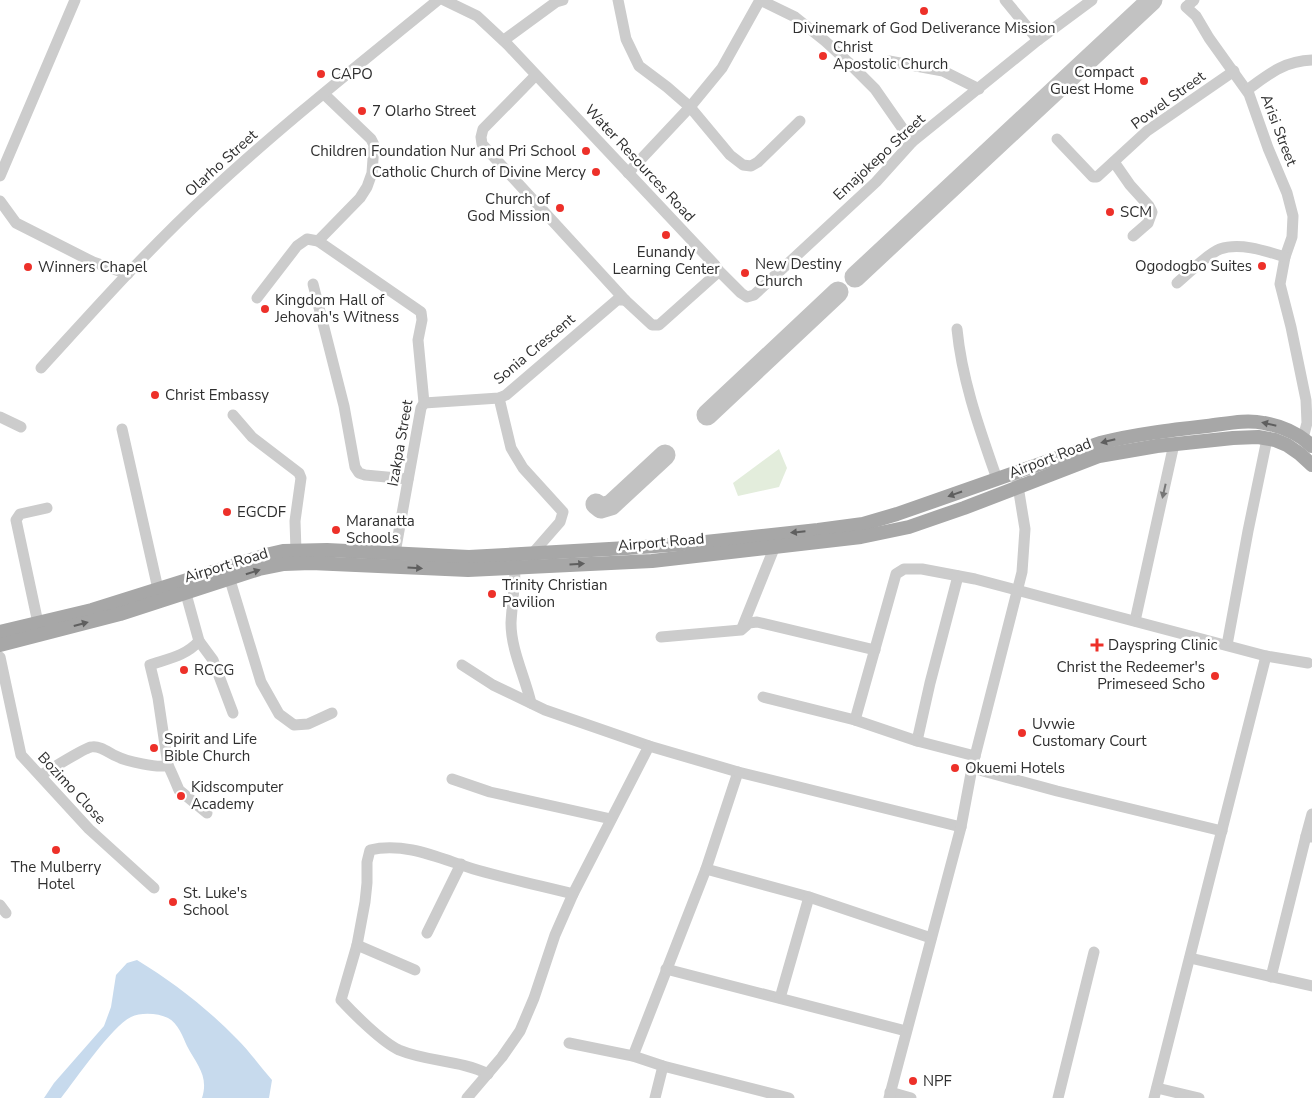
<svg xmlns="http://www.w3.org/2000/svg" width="1312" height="1098" font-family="'Nunito Sans',sans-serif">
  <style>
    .green { fill: #e3eddc }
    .water { fill: #c7daed }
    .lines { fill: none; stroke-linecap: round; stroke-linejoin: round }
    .taxiway { stroke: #c2c2c2; stroke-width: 21 }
    .minor { stroke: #ccc; stroke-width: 11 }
    .major { stroke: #a7a7a7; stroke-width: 14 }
    .oneway { fill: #5f5f5f }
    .oneway2 { fill: #767676 }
    .poi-dot { fill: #ed3029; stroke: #fff; stroke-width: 2 }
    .labels { text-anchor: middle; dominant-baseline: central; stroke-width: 5; stroke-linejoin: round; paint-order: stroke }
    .poi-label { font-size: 15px; fill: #2f2f2f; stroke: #fff; text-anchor: start }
    .street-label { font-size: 15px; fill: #2f2f2f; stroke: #fff }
  </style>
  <rect width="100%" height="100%" fill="#fff"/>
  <!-- green -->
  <path class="green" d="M779 449 787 468 779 487 738 496 733 483Z"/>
  <!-- water -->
  <path class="water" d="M137 960C173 982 207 1008 237 1039 249 1051 260 1066 272 1080L269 1098H202C209 1076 197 1065 187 1046 183 1037 178 1023 168 1018 158 1013 141 1012 131 1017 111 1027 76 1079 61 1098H44L54 1083 104 1026 111 1007 116 975 127 963Z"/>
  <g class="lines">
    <!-- taxiway -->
    <g class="taxiway">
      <path d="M855 277 1152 0"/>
      <path d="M707 415 838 292"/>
      <path d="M596 504 601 508 611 505 665 455"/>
    </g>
    <!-- minor -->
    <g class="minor">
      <path d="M444 0 477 16 508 45 715 265 718 270 715 275 659 325H652L625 300 482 144 481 137 483 129 536 75"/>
      <path d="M618 0 626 39 639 66 667 87 690 107 730 155 743 165 751 166 758 162 800 121"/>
      <path d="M760 0 795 17 825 41 848 62 875 89 912 142"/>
      <path d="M1005 0 1038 40"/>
      <path d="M1194 0 1186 7 1196 16 1209 38 1249 94 1268 148 1287 193 1293 216 1292 237 1285 257 1280 284 1291 327 1306 400 1307 423 1303 438"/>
      <path d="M504 40 556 2 563 0"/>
      <path d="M889 61 943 71 979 89"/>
      <path d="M1247 90C1269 74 1284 61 1312 60"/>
      <path d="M1057 139 1093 177H1097L1147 131 1234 71"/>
      <path d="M1114 162 1130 185 1149 206 1152 212 1148 223 1133 236"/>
      <path d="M628 173 690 107 722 68 760 0"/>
      <path d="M0 176 75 0"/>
      <path d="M0 201 16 223 93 262 128 274"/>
      <path d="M318 241 360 198 367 187 372 173 374 145 371 139 324 94"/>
      <path d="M718 270 741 293 747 297 754 295 876 182 912 142 1038 40 1092 0"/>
      <path d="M1177 283C1188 274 1207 254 1220 249 1240 242 1266 251 1285 257"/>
      <path d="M313 284 344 406 355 467 359 473 365 475 408 479"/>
      <path d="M257 298 297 246 307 239 318 241 421 312 422 320 418 340 424 403 421 408 395 553"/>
      <path d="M957 329C962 381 980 430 997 479"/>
      <path d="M41 368C96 308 150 247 209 193 282 125 361 63 438 0"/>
      <path d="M499 398 511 448 523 468 563 512 560 522 532 554"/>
      <path d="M424 403 499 398 506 395 617 300H625"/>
      <path d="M233 415 252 437 299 473 301 478 295 521 296 551"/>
      <path d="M0 417 21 427"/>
      <path d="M122 429 158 589"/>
      <path d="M515 568C515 586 512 604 511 623 511 650 525 677 531 703"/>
      <path d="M230 580 261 682 279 714 294 725 308 724 332 713"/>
      <path d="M186 594 199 641C186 656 167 659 150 665L158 698 168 765 173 776 179 790 207 813"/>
      <path d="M1135 621 1174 444"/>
      <path d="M38 623 16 520 20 514 47 508"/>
      <path d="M742 628 775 546"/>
      <path d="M661 637 741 630 749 623 757 622 875 650"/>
      <path d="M199 641 213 660 233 713"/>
      <path d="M1227 645 1248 531 1267 439"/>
      <path d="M0 657 21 755 89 829 154 888"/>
      <path d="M462 665 493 685 545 710 649 746 738 772 706 869 633 1056"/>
      <path d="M763 697 855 720"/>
      <path d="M917 741 930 683 958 576"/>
      <path d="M975 756 917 741 855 720 896 574 904 569H922L975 579 1266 656 1308 663"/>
      <path d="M972 768 1057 791 1222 831"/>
      <path d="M738 772 961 827"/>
      <path d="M41 775C50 770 84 748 91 747 100 745 109 753 116 756 125 761 160 769 168 765"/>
      <path d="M452 779 490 792 611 819"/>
      <path d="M1306 836 1312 814"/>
      <path d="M706 869 809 897 931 938"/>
      <path d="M0 905 6 913"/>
      <path d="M427 933 461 864"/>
      <path d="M357 945 415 970"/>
      <path d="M1190 958 1312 986"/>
      <path d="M666 969 906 1031"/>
      <path d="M1271 977 1306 836 1312 837"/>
      <path d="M780 998 809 897"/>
      <path d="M569 1043 633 1056 663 1066 789 1098"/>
      <path d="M488 1074C460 1060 428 1062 399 1050 382 1042 354 1014 341 1000L357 945 365 902 367 883V862L370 850C406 841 443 860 477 870 509 879 541 886 573 894"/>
      <path d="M1157 1088 1199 1098"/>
      <path d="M890 1092 911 1098"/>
      <path d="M467 1098 502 1057 520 1031 534 998 555 935 573 894 649 746"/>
      <path d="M655 1098 663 1066"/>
      <path d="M889 1098 961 827 972 768 1022 572 1025 529 1017 480"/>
      <path d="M1058 1098 1094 952"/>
      <path d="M1154 1098 1266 656"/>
    </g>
    <!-- major -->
    <g class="major">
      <path d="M0 632 92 610 270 554 283 551 327 550 469 557 627 548 696 543 818 530 863 524 897 514 1100 443C1136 434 1171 430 1207 426 1225 424 1245 419 1264 423 1282 426 1299 434 1312 446"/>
      <path d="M0 645 120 614 259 569 284 564 311 563 468 570 652 561 861 537 909 527 964 508 1099 456 1157 446 1233 438 1258 437 1275 440 1287 445 1300 454 1312 465"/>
    </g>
  </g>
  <!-- one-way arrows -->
  <defs><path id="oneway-solid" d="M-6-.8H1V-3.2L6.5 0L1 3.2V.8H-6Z" transform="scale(1.25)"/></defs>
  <g class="oneway">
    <use href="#oneway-solid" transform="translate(1269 424) rotate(-167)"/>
    <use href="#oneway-solid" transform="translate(1108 441) rotate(166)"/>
    <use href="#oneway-solid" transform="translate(955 494) rotate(161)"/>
    <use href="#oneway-solid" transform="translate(798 532) rotate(174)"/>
    <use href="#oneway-solid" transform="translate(577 564) rotate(-3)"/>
    <use href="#oneway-solid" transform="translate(415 568) rotate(3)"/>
    <use href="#oneway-solid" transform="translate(253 572) rotate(-18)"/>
    <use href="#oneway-solid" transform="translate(81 624) rotate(-15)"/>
  </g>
  <use class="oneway2" href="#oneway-solid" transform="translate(1164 491) rotate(103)"/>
  <!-- markers -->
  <g class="poi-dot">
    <circle cx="924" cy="11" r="5"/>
    <circle cx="823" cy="56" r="5"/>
    <circle cx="321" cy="74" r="5"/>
    <circle cx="1144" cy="81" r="5"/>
    <circle cx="362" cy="111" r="5"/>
    <circle cx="586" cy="151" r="5"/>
    <circle cx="596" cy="172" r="5"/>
    <circle cx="560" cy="208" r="5"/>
    <circle cx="1110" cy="212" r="5"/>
    <circle cx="666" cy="235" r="5"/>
    <circle cx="1262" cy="266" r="5"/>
    <circle cx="28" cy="267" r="5"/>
    <circle cx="745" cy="273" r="5"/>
    <circle cx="265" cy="309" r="5"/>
    <circle cx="155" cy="395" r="5"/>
    <circle cx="227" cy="512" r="5"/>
    <circle cx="336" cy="530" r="5"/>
    <circle cx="492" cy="594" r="5"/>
    <path d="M1094.5 637.5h5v5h5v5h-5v5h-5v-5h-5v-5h5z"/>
    <circle cx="184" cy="670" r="5"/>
    <circle cx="1215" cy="676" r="5"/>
    <circle cx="1022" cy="733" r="5"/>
    <circle cx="154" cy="748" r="5"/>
    <circle cx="955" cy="768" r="5"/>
    <circle cx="181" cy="796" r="5"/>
    <circle cx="56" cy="850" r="5"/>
    <circle cx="173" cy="902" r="5"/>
    <circle cx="913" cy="1081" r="5"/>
  </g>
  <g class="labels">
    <!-- poi labels -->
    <g class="poi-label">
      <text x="924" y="28" text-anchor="middle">Divinemark of God Deliverance Mission</text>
      <text x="833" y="47">Christ<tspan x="833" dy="17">Apostolic Church</tspan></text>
      <text x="1134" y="72" text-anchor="end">Compact<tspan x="1134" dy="17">Guest Home</tspan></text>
      <text x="331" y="74">CAPO</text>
      <text x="372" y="111">7 Olarho Street</text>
      <text x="576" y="151" text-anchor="end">Children Foundation Nur and Pri School</text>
      <text x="586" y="172" text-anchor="end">Catholic Church of Divine Mercy</text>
      <text x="550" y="199" text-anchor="end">Church of<tspan x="550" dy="17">God Mission</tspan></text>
      <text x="1120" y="212">SCM</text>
      <text x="666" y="252" text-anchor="middle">Eunandy<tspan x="666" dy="17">Learning Center</tspan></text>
      <text x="755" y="264">New Destiny<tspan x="755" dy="17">Church</tspan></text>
      <text x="1252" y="266" text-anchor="end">Ogodogbo Suites</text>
      <text x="38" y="267">Winners Chapel</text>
      <text x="275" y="300">Kingdom Hall of<tspan x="275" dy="17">Jehovah's Witness</tspan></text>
      <text x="165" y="395">Christ Embassy</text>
      <text x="237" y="512">EGCDF</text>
      <text x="346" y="521">Maranatta<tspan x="346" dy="17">Schools</tspan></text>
      <text x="502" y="585">Trinity Christian<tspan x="502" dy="17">Pavilion</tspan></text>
      <text x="1108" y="645">Dayspring Clinic</text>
      <text x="1205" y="667" text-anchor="end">Christ the Redeemer's<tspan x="1205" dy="17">Primeseed Scho</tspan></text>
      <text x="194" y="670">RCCG</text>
      <text x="1032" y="724">Uvwie<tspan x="1032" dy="17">Customary Court</tspan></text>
      <text x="164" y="739">Spirit and Life<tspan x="164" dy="17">Bible Church</tspan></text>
      <text x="965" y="768">Okuemi Hotels</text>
      <text x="191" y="787">Kidscomputer<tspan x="191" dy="17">Academy</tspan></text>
      <text x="56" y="867" text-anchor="middle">The Mulberry<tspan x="56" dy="17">Hotel</tspan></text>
      <text x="183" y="893">St. Luke's<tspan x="183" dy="17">School</tspan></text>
      <text x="923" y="1081">NPF</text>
    </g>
    <!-- street labels -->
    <g class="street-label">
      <text transform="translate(1168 100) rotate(-36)">Powel Street</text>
      <text transform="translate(1279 130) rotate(69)">Arisi Street</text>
      <text transform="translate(879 157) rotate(-43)">Emajokepo Street</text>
      <text transform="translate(221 163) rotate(-42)">Olarho Street</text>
      <text transform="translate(640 163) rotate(47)">Water Resources Road</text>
      <text transform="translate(534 349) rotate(-40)">Sonia Crescent</text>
      <text transform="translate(400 443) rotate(-80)">Izakpa Street</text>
      <text transform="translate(1050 458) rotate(-21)">Airport Road</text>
      <text transform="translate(661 542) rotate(-5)">Airport Road</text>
      <text transform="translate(226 565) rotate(-17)">Airport Road</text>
      <text transform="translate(72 788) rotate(47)">Bozimo Close</text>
    </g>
  </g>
</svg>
